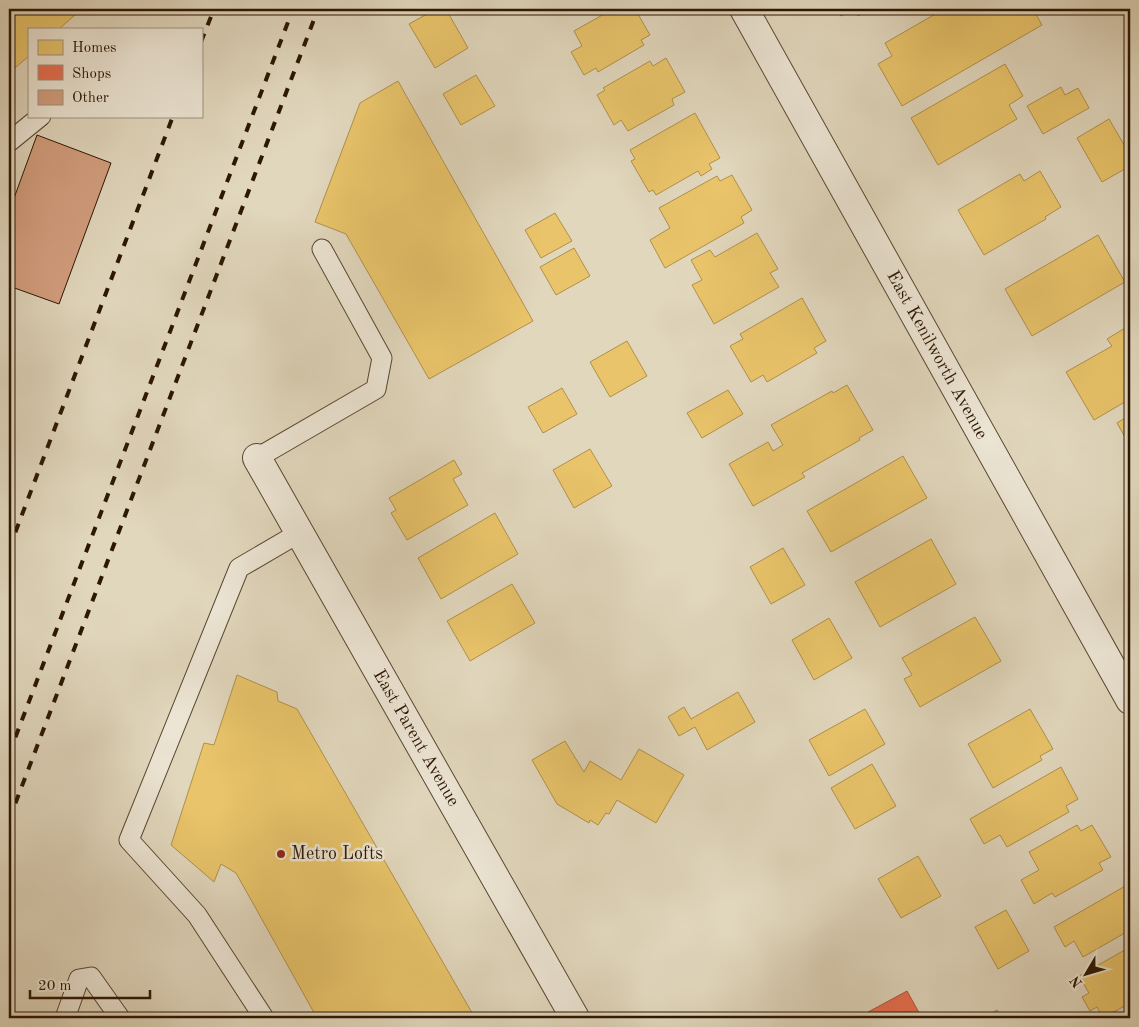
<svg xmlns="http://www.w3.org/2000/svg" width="1139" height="1027" font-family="'Old Standard TT',serif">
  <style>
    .homes { fill: #e9c46a; stroke: #b0904b }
    .shops { fill: #e76f51; stroke: #af5539 }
    .building { fill: #d39e7e; stroke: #2c1702 }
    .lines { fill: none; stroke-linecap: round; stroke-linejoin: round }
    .service-casing { stroke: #594731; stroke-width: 21 }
    .minor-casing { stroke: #594731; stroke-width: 30 }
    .service { stroke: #ece5d4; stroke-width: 19 }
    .minor { stroke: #ece5d4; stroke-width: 28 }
    .rail { stroke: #2c1702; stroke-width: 4; stroke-dasharray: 9 9; stroke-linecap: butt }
    .poi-dot { fill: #8f2418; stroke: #ece5d4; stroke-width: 2 }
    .labels { text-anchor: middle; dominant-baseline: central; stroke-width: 5; stroke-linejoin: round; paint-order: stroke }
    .street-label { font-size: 18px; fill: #2c1702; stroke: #ece5d4 }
    .poi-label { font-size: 18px; fill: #2c1702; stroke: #ece5d4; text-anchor: start }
  </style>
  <rect width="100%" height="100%" fill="#e1d7bd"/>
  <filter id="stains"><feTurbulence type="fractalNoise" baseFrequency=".004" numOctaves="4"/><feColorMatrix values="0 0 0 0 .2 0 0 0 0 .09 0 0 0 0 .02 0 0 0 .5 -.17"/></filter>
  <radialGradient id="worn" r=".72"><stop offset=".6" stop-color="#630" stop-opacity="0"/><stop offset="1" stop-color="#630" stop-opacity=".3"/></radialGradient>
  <!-- homes -->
  <g class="homes">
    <path d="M9 9H70L75 15 59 29H29V56L9 73Z"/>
    <path d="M436 9H446L468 48 435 68 409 24Z"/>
    <path d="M613 9H635L650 35 641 40 644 45 598 72 596 68 584 75 571 52 582 46 574 31Z"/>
    <path d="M837 9H870L858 16 854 9 841 16Z"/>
    <path d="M944 9H966L967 12 973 9H1033L1042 25 902 106 878 64 892 56 885 43Z"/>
    <path d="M666 58 685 92 672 99 674 105 628 131 621 120 614 125 597 95 605 90 603 88 650 61 653 66Z"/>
    <path d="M1005 64 1023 96 1009 105 1017 119 938 165 911 118Z"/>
    <path d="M476 75 495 106 461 125 443 94Z"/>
    <path d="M398 81 533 321 429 379 346 234 315 222 360 103Z"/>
    <path d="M1061 87 1065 95 1078 88 1089 108 1043 134 1027 106Z"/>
    <path d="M695 113 720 158 709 164 712 169 701 176 698 171 656 195 653 190 649 192 631 161 635 159 630 150Z"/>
    <path d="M1109 119 1130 155V166L1102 182 1077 138Z"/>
    <path d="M1040 171 1061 207 1045 217 1046 219 984 255 958 210 1020 174 1024 181Z"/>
    <path d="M732 175 752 210 741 217 744 223 665 268 650 240 670 228 659 208 717 176 720 181Z"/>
    <path d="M555 213 572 241 541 258 525 230Z"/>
    <path d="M757 233 778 269 770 273 779 287 714 324 692 285 702 280 691 260 710 250 715 257Z"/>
    <path d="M1098 235 1125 282 1032 336 1005 289Z"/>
    <path d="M574 248 590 276 556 295 540 267Z"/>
    <path d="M802 298 826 341 814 348 817 353 767 382 763 375 751 382 730 346 743 339 740 334Z"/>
    <path d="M1130 325V399L1094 420 1066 372 1112 346 1107 339Z"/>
    <path d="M627 341 647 376 610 397 590 362Z"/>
    <path d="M847 385 873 430 859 438 860 440 802 473 805 477 753 506 729 464 768 442 773 451 783 445 771 425 832 391 833 393Z"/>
    <path d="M562 388 577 414 543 433 528 407Z"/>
    <path d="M728 390 743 414 702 438 687 413Z"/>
    <path d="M1130 415V446L1117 423Z"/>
    <path d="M590 449 612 486 574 508 553 470Z"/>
    <path d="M903 456 927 498 831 552 807 511Z"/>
    <path d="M454 460 462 474 453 479 468 505 407 540 391 513 396 510 389 498Z"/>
    <path d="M495 513 518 554 441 599 418 558Z"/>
    <path d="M931 539 956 584 880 627 855 582Z"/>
    <path d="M783 548 805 585 771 604 750 567Z"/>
    <path d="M512 584 535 623 470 661 447 621Z"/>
    <path d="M975 617 1001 661 920 707 904 679 912 675 902 658Z"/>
    <path d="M829 618 852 658 814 680 792 640Z"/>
    <path d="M237 675 277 692 278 701 297 709 475 1018H317L236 873 221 864 214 882 171 845 204 743 214 745Z"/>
    <path d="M738 692 755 722 707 750 695 727 679 736 668 717 684 707 691 719Z"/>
    <path d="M865 709 885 744 829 776 809 740Z"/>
    <path d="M1030 709 1053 749 1040 756 1042 760 993 788 968 744Z"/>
    <path d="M565 741 584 772 590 761 621 780 639 749 684 775 656 823 617 800 609 814 606 813 598 825 590 820 589 823 557 804 532 760Z"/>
    <path d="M872 764 896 806 855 829 831 788Z"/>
    <path d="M1061 767 1078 799 1066 806 1069 812 1007 847 1000 835 984 844 970 819Z"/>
    <path d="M1077 825 1081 831 1092 825 1111 857 1099 863 1103 870 1055 897 1052 893 1034 904 1021 880 1039 870 1029 852Z"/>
    <path d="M918 856 941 896 901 918 878 879Z"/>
    <path d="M1127 885 1130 890V930L1083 957 1074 941 1065 947 1054 927Z"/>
    <path d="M1006 910 1029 951 998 969 975 927Z"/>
    <path d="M1130 947V1003L1103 1018 1097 1007 1090 1011 1082 997 1089 993 1079 976Z"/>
    <path d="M997 1010 1002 1018H983Z"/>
  </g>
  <!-- shops -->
  <path class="shops" d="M907 991 922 1018H857Z"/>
  <!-- building -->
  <path class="building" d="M37 135 111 163 59 304 9 286V212Z"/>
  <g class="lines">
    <defs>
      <g id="service">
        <path d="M9 142 41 116"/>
        <path d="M257 458 376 389 382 358 322 249"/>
        <path d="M65 1018 79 979 91 977 120 1018"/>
        <path d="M264 1018 197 915 129 840 239 568 299 533"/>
      </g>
      <g id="minor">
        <path d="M744 9 1130 700"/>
        <path d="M257 458 575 1018"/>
      </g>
    </defs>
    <!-- service casing -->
    <use href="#service" class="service-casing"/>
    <!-- minor casing -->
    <use href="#minor" class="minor-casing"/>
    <!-- service -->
    <use href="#service" class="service"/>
    <!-- minor -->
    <use href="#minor" class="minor"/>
    <!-- rail -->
    <g class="rail">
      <path d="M201 42 214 9"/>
      <path d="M9 549 173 116"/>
      <path d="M9 754 293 9"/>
      <path d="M9 820 318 9"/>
    </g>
  </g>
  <!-- markers -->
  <circle class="poi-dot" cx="281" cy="854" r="5"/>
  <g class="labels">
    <!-- street labels -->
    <g class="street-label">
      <text transform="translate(937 355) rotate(61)">East Kenilworth Avenue</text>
      <text transform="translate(416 738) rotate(60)">East Parent Avenue</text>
    </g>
    <!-- poi labels -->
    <g class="poi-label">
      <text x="291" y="854">Metro Lofts</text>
    </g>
  </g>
  <!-- margin -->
  <rect width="1139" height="1027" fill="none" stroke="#e1d7bd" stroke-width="30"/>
  <rect x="10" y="10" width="1119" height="1007" fill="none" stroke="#2c1702" stroke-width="2.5"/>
  <rect x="15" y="15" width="1109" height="997" fill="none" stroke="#2c1702"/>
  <!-- legend -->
  <rect x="28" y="28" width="175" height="90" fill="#ece5d4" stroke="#9f9380"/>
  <rect x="38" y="40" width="25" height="15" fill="#e9c46a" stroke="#9f9380"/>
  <text x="72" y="52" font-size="15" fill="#2c1702">Homes</text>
  <rect x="38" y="65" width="25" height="15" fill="#e76f51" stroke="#9f9380"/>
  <text x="72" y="78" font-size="15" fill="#2c1702">Shops</text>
  <rect x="38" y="90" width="25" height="15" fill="#d39e7e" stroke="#9f9380"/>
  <text x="72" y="102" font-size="15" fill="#2c1702">Other</text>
  <!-- north arrow -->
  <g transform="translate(1086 974) rotate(232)" stroke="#ece5d4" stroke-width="4" paint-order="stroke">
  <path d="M0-4L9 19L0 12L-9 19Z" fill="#2c1702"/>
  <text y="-8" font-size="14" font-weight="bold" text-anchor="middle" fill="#2c1702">N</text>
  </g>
  <!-- scale -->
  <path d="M30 990v8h120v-8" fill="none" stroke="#2c1702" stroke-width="2.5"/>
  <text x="38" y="990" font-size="15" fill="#2c1702" stroke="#ece5d4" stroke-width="4" paint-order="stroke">20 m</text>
  <rect width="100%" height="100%" filter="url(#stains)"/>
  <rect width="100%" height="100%" fill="url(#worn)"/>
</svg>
